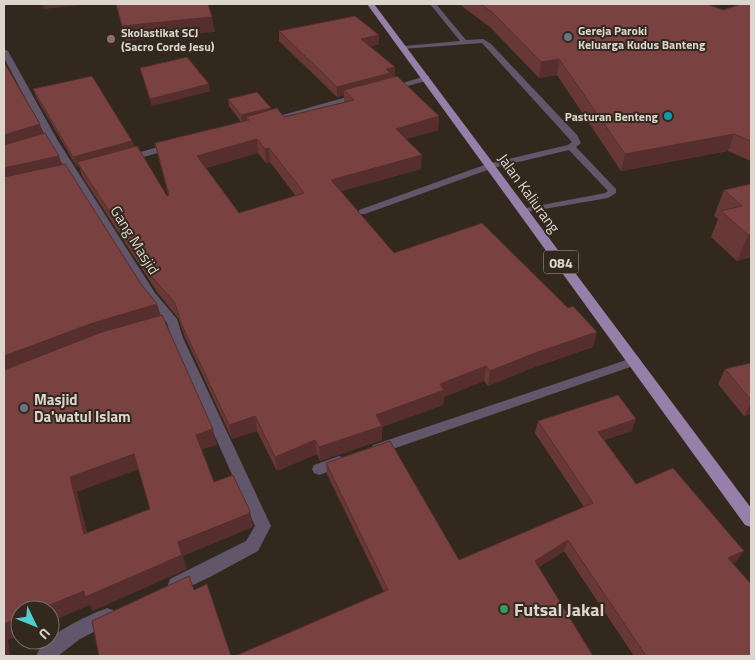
<svg xmlns="http://www.w3.org/2000/svg" width="755" height="660" font-family="'Titillium Web',sans-serif">
  <style>
    .lines { fill: none; stroke-linecap: round; stroke-linejoin: round }
    .service { fill: #61566a; fill-rule: evenodd }
    .minor { fill: #61566a; fill-rule: evenodd }
    .primary { fill: #9680a9; fill-rule: evenodd }
    .wall { fill: #683837; fill-rule: evenodd }
    .shaded-wall { fill: #552e2d }
    .building { fill: #794140; stroke: #552e2d; fill-rule: evenodd }
    .worship-dot { fill: #6b7280; stroke: #33281e; stroke-width: 2 }
    .education-dot { fill: #8d6e63; stroke: #33281e; stroke-width: 2 }
    .culture-dot { fill: #0f9aa8; stroke: #33281e; stroke-width: 2 }
    .leisure-dot { fill: #2e9e5b; stroke: #33281e; stroke-width: 2 }
    .labels { text-anchor: middle; dominant-baseline: central; stroke-width: 4; stroke-linejoin: round; paint-order: stroke }
    .far-poi-label { font-size: 12px; font-weight: bold; fill: #dcd5ce; stroke: #33281e; text-anchor: start }
    .shield { fill: #33281e; stroke: #a9a199; stroke-width: 1 }
    .shield-label { font-size: 14px; font-weight: bold; fill: #dcd5ce }
    .street-label { font-size: 15px; fill: #dcd5ce; stroke: #33281e }
    .poi-label { font-size: 15px; font-weight: bold; fill: #dcd5ce; stroke: #33281e; text-anchor: start }
    .near-poi-label { font-size: 18px; font-weight: bold; fill: #dcd5ce; stroke: #33281e; text-anchor: start }
  </style>
  <rect width="100%" height="100%" fill="#33281e"/>
  <g class="lines">
    <!-- service -->
    <g class="service">
      <path d="M430 4H436L466 40 483 39 491 44 577 135 581 143 576 147 616 189V193L608 198 521 213V209L605 193 608 191 569 150 493 168 365 214H359V210L487 164 568 145 572 142 482 43 402 49V47L404 46 460 41Z"/>
      <path d="M635 357 639 358 641 361 639 364 378 454 373 453 371 449 373 445Z"/>
      <path d="M339 456 344 458 346 462 344 466 319 475 314 473 312 469 314 465Z"/>
    </g>
    <!-- minor -->
    <g class="minor">
      <path d="M4 49 8 51 58 141 155 293 177 319 183 338 271 526 258 551 210 577 176 593 170 591 168 585 170 579 246 541 255 526 171 338 167 323 147 299 48 141 4 58Z"/>
      <path d="M426 76H429V80L390 91 386 88Z"/>
      <path d="M361 93 364 94V98L269 123 265 120Z"/>
      <path d="M172 143 175 144V148L126 162 121 159 123 157Z"/>
      <path d="M107 608 113 610 116 616 113 622 80 639 58 656H36C44 635 86 616 107 608Z"/>
    </g>
    <!-- primary -->
    <path class="primary" d="M367 4H374L751 508V527L745 525Z"/>
  </g>
  <!-- wall -->
  <g class="wall">
    <path d="M459 4H707L723 10 751 4V161L728 151 621 171 557 75 539 78 490 27Z"/>
    <path d="M279 31 379 44 370 47 395 77 439 116 438 130 406 139 421 169 341 191 394 253 593 347 532 368 488 386 484 381 444 397 443 405 382 427V440L320 461 317 454 277 471 257 431 232 439 185 337 178 318 157 292 82 176 79 166 77 167 37 99 33 89 132 141 134 147 167 196 168 195 155 143 241 122 229 106 228 99 271 110 284 117 344 102V95L337 97 279 41ZM258 153 266 163 270 162 296 196 239 213 206 168Z"/>
    <path d="M140 68 210 91 152 106Z"/>
    <path d="M751 184V257L737 261 711 237 718 219 714 216 724 190Z"/>
    <path d="M751 363V414L744 416 718 384 725 369Z"/>
    <path d="M538 421 632 431 604 440 636 484 736 562 733 563 751 656H634L564 551 539 567 384 592 327 474 326 463 459 560 584 507 535 433Z"/>
  </g>
  <!-- shaded-wall -->
  <g class="shaded-wall">
    <path d="M42 4H90L44 9Z"/>
    <path d="M212 17 215 32 126 41 122 26Z"/>
    <path d="M379 35V44L361 49V39Z"/>
    <path d="M559 59 557 75 539 78 541 62Z"/>
    <path d="M395 67V77L344 90V95L337 97V87L386 69Z"/>
    <path d="M209 84 210 91 152 106 150 99Z"/>
    <path d="M271 108V115L246 117 247 121 242 123 241 115Z"/>
    <path d="M439 116 438 130 395 142 396 129Z"/>
    <path d="M40 124 45 139 4 151V135Z"/>
    <path d="M734 134 728 151 621 171 625 154Z"/>
    <path d="M257 139 258 153 199 170 197 156Z"/>
    <path d="M132 141 135 151 77 162 79 166 77 167 73 157Z"/>
    <path d="M269 148 270 162 266 163 265 149Z"/>
    <path d="M422 155 421 169 332 194 331 180Z"/>
    <path d="M59 156 64 171 4 184V168Z"/>
    <path d="M748 235H751V257L737 261Z"/>
    <path d="M157 304 162 319 4 375V356L93 323Z"/>
    <path d="M597 332 593 347 532 368 488 386 490 371 535 353Z"/>
    <path d="M486 366 484 381 444 397 443 405 382 427V440L320 461 319 447 376 415 440 384Z"/>
    <path d="M751 403V414L744 416Z"/>
    <path d="M255 416 257 431 232 439 229 425Z"/>
    <path d="M636 419 632 431 594 443 598 432Z"/>
    <path d="M213 429 217 445 200 450 196 435Z"/>
    <path d="M315 440 317 454 277 471 275 457Z"/>
    <path d="M134 454 139 469 77 492 91 548 84 534 70 477Z"/>
    <path d="M250 511 253 526 251 528 183 556 187 569 93 611 90 605 50 622V610H37L178 542Z"/>
    <path d="M568 540 564 551 532 571 535 561Z"/>
    <path d="M744 551 736 562 721 569 728 558Z"/>
    <path d="M20 617V635L8 640 10 656H4V624Z"/>
  </g>
  <!-- building -->
  <g class="building">
    <path d="M116 4H208L212 17 122 26Z"/>
    <path d="M480 4H707L723 10 741 4H751V141L734 134 625 154 559 59 541 62 492 12Z"/>
    <path d="M355 16 379 35 361 39 395 67 386 69 390 73 337 87 279 31Z"/>
    <path d="M187 57 209 84 150 99 140 68Z"/>
    <path d="M4 62 40 124 4 135Z"/>
    <path d="M92 76 132 141 73 157 33 89Z"/>
    <path d="M397 76 439 116 396 129 422 155 331 180 394 253 482 223 568 308 573 306 597 332 535 353 490 371 486 366 440 384 444 390 376 415 382 426 319 447 315 440 275 457 255 416 229 425 181 323 175 303 152 277 77 162 137 146 167 196 169 195 155 143 249 120 246 117 277 108 284 117 354 100 344 90ZM257 139 265 149 269 148 304 193 239 213 197 156Z"/>
    <path d="M257 92 271 108 241 115 228 99Z"/>
    <path d="M45 133 59 156 4 168V145Z"/>
    <path d="M65 164 141 284 157 304 93 323 4 356V177Z"/>
    <path d="M751 184V235H748L721 211 742 206 724 190Z"/>
    <path d="M162 315 213 429 196 435 214 482 233 475 250 511 248 514 178 542 182 555 85 597 84 591 37 610H20V617L4 624V370L102 332ZM134 454 150 509 84 534 70 477Z"/>
    <path d="M751 363V400L725 369Z"/>
    <path d="M618 395 636 419 598 432 636 484 673 468 744 551 728 558 751 584V656H646L568 540 535 561 593 656H235L388 590 326 463 390 441 459 560 593 503 538 421Z"/>
    <path d="M189 576 194 590 207 584 231 656H99L92 621Z"/>
  </g>
  <!-- markers -->
  <g class="worship-dot">
    <circle cx="568" cy="37" r="5"/>
    <circle cx="24" cy="408" r="5"/>
  </g>
  <circle class="education-dot" cx="111" cy="39" r="5"/>
  <circle class="culture-dot" cx="668" cy="116" r="5"/>
  <circle class="leisure-dot" cx="504" cy="609" r="5"/>
  <g class="labels">
    <!-- far-poi labels -->
    <g class="far-poi-label">
      <text x="578" y="30">Gereja Paroki<tspan x="578" dy="14">Keluarga Kudus Banteng</tspan></text>
      <text x="121" y="32">Skolastikat SCJ<tspan x="121" dy="14">(Sacro Corde Jesu)</tspan></text>
      <text x="658" y="116" text-anchor="end">Pasturan Benteng</text>
    </g>
    <!-- shield labels -->
    <rect class="shield" x="543.5" y="250.5" width="35" height="23" rx="4"/>
    <g class="shield-label">
      <text x="561" y="262">084</text>
    </g>
    <!-- street labels -->
    <g class="street-label">
      <text transform="translate(529 193) rotate(54)">Jalan Kaliurang</text>
      <text transform="translate(135 240) rotate(58)">Gang Masjid</text>
    </g>
    <!-- poi labels -->
    <g class="poi-label">
      <text x="34" y="399">Masjid<tspan x="34" dy="17">Da'watul Islam</tspan></text>
    </g>
    <!-- near-poi labels -->
    <g class="near-poi-label">
      <text x="514" y="609">Futsal Jakal</text>
    </g>
  </g>
  <!-- border -->
  <rect width="755" height="660" fill="none" stroke="#dcd5ce" stroke-width="10"/>
  <!-- north arrow -->
  <g transform="translate(35 625) rotate(133)"><circle r="24" fill="#33281e" stroke="#776d64"/>
  <path d="M0-4L9 19L0 12L-9 19Z" fill="#52cdce"/>
  <text y="-8" font-size="14" font-weight="bold" text-anchor="middle" fill="#dcd5ce">U</text>
  </g>
</svg>
